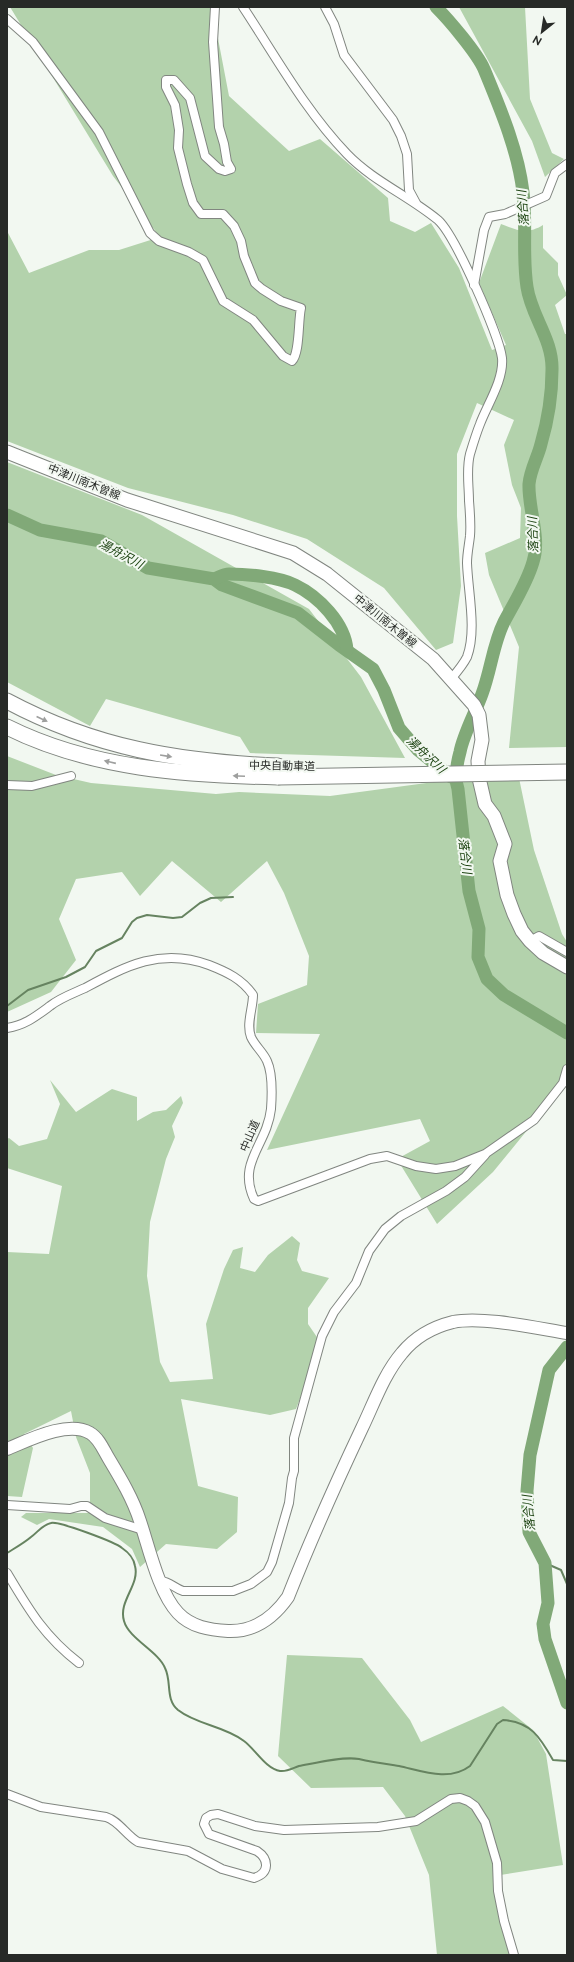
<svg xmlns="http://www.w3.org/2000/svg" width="574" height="1962" font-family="Raleway,'Noto Sans JP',sans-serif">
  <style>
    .green { fill: #b3d2ac }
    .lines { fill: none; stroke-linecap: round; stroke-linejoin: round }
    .stream { stroke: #668360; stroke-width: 2 }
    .river { stroke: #81a978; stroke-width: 13 }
    .street-casing { stroke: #818680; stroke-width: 10 }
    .secondary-casing { stroke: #818680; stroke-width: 14 }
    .primary-casing { stroke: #818680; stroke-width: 15 }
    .highway-casing { stroke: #818680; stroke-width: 17 }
    .street { stroke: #fff; stroke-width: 8 }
    .secondary { stroke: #fff; stroke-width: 12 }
    .primary { stroke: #fff; stroke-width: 13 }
    .highway { stroke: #fff; stroke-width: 15 }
    .highway-bridge-casing { stroke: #818680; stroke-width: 17; stroke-linecap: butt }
    .highway-bridge { stroke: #fff; stroke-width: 15 }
    .oneway { fill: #9e9f9e }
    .labels { text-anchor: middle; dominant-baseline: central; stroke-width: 4; stroke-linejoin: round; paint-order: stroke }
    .street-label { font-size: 11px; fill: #272a27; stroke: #f2f8f1 }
    .water-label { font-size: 12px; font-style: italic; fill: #163e0b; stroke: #f2f8f1 }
  </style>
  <rect width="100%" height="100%" fill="#f2f8f1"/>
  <!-- green -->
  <g class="green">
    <path d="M10 7H212L229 96 289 151 320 139 388 198 390 221 415 232 431 223 459 268 492 350 506 345 479 283 501 224C517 230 527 235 543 225V248L558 263V275L567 295 555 305 565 334H567V747L509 748 519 647 489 575 485 553 520 538 521 508 512 485 504 445 514 420 477 403 457 454V516L461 586 453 643 436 650 384 588 307 539 233 515 128 488 7 441V231L29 273 89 250H119L160 237 113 176Z"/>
    <path d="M459 7H525L530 99 552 153 564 159 545 177 532 141Z"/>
    <path d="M7 462 142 515 309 609 361 677 405 758 250 753 240 737 106 699 90 726 7 682Z"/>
    <path d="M7 756 56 775 91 783 216 794 239 792 330 796 493 774 519 778 534 850 562 934 567 942V1074L550 1093 533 1123 493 1172 437 1224 397 1159 430 1141 420 1119 267 1150 320 1034 256 1033 258 1004 307 985 309 956 284 893 267 861 221 902 172 861 140 896 122 872 76 879 59 919 76 960 51 992 7 1012Z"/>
    <path d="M50 1080 76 1112 112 1089 137 1097V1121L153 1112 166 1110 181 1096 183 1103 172 1126 175 1137 166 1159 150 1222 147 1276 160 1362 170 1382 213 1379 206 1324 224 1269 233 1250 243 1247 240 1268 255 1272 268 1255 292 1236 300 1243 297 1260 302 1271 329 1278 308 1308V1324L321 1343 296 1409 270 1415 181 1399 198 1486 238 1497 237 1532 217 1549 166 1544 140 1567 132 1549 103 1527 49 1519 37 1525 21 1517 26 1513H90V1473L76 1437 71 1411 24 1434 33 1448 22 1497 7 1496V1252L49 1254 62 1186 7 1168V1139L9 1138 19 1146 47 1139 60 1104Z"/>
    <path d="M287 1655 362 1658 410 1720 421 1742 503 1706 533 1730 546 1754 563 1865 494 1876C496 1903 502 1929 511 1955H437L429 1875 405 1816 383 1787 311 1788 278 1756Z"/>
  </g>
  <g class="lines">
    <!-- stream -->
    <g class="stream">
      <path d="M7 1006 28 990 66 977 85 967 96 951 122 938 132 922 137 918 147 915 173 918 182 917 200 903 211 898 233 897"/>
      <path d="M7 1553C15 1548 24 1543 31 1537 38 1532 42 1525 51 1523 59 1521 115 1542 122 1548 128 1552 134 1559 135 1566 140 1585 118 1601 124 1621 129 1639 158 1651 165 1668 172 1682 165 1699 178 1710 197 1725 225 1726 244 1741 255 1749 266 1769 280 1771 287 1772 293 1768 299 1766 315 1763 343 1756 359 1759 372 1762 386 1764 399 1766 422 1771 449 1782 470 1766L497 1724 503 1720C531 1722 540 1737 553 1760L567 1761"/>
      <path d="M545 1563 561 1570 567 1584"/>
    </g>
    <!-- river -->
    <g class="river">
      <path d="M436 7C449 20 477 53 484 69 500 108 518 150 523 192 527 224 522 255 527 287 531 316 553 339 552 370 552 394 548 420 541 444 538 457 530 470 529 484 528 509 541 538 533 562 527 583 514 603 504 622 493 644 491 670 482 694 476 711 463 735 460 752 457 763 454 778 458 789L469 891 479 929 478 957 487 979 504 995 567 1033"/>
      <path d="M7 515 40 530 101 541 148 568 214 579 222 585 298 613 339 645 373 669 384 690 399 728 418 750 451 777"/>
      <path d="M214 579C219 577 224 574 229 574 247 574 279 577 295 585 318 596 345 623 347 650"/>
      <path d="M567 1347 549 1370 530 1455 527 1491 529 1532 545 1563 548 1603 543 1624 545 1639 567 1703"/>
    </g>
    <defs>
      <g id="street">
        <path d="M243 7C276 57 305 110 347 154 373 181 409 196 438 220 455 235 499 335 502 358 504 380 487 405 480 424 476 434 473 444 470 454 466 469 469 486 469 501 470 513 471 524 470 536 469 545 467 554 467 563 468 592 477 630 467 657 463 665 457 672 451 679"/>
        <path d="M325 7 334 24 344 55 393 120 401 136 407 154 409 190 416 203"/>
        <path d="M7 19 33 42 99 132 150 233 159 241 189 252 203 260 223 301 253 320 283 356 292 361C300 353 298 321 301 308L281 301 262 289 255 283 244 256 241 241 234 226 223 214H201L193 203 187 184 178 148 179 130 175 105 166 87V80H174L190 98 205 156 219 169 225 171 231 169 227 162 224 144 219 127 213 42 215 7"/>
        <path d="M474 285 484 230 489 217 505 214 546 196 555 173 567 164"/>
        <path d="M7 785 32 786 71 776"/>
        <path d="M530 941 539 936 567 952"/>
        <path d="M7 1028C25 1025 35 1017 50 1006 60 998 74 993 85 988 126 966 161 947 209 965 227 972 242 979 253 995 253 1008 246 1024 251 1037 255 1046 263 1052 267 1061 273 1074 272 1095 271 1109 267 1145 237 1162 254 1199L258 1201 370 1159 387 1156 416 1166 436 1169 455 1166 485 1154 534 1120 563 1083 567 1069"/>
        <path d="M7 1505 70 1509 81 1506H87L105 1518 143 1530"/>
        <path d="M7 1573C29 1610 44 1636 79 1663"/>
        <path d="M161 1581C170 1582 174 1588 183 1591H233L251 1584 267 1572 272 1562 289 1503 292 1478 294 1471V1438L322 1336 334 1312 356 1283 369 1251 385 1229 401 1216 446 1191 465 1177 485 1155"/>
        <path d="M7 1794 41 1807 106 1817C119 1821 126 1835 138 1842L188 1851 222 1869 254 1878C270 1873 269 1859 257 1851L209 1834 204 1824 206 1818 211 1815 218 1814 255 1826 284 1830 378 1827 416 1821 451 1799 460 1798 468 1801 475 1806 485 1822 497 1863 498 1891 504 1921 514 1955"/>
      </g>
      <path id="secondary" d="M7 1449C29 1440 68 1420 90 1433 99 1438 104 1451 109 1459 121 1479 133 1499 140 1521 149 1548 159 1593 178 1613 191 1627 210 1630 228 1631 254 1632 274 1617 288 1597 311 1539 336 1483 362 1428 374 1403 384 1374 402 1353 415 1337 433 1327 453 1322 482 1316 536 1328 567 1333"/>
      <path id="primary" d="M7 452 127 500 293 553 327 574 433 659 474 705 479 715 482 740 478 761 479 778 485 804 494 816 505 844 500 861 507 895 514 914 522 931 530 941 543 953 567 967"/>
      <g id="highway">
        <path d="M7 701C95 748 180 762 278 766"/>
        <path d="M7 727C91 769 186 775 278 777"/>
      </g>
    </defs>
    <!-- street casing -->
    <use href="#street" class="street-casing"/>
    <!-- secondary casing -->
    <use href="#secondary" class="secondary-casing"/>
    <!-- primary casing -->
    <use href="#primary" class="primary-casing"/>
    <!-- highway casing -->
    <use href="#highway" class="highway-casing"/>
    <!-- street -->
    <use href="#street" class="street"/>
    <!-- secondary -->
    <use href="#secondary" class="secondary"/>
    <!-- primary -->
    <use href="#primary" class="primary"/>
    <!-- highway -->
    <use href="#highway" class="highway"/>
    <defs>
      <path id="highway-bridge" d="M278 777 567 772"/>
    </defs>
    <!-- highway-bridge casing -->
    <use href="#highway-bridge" class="highway-bridge-casing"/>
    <!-- highway-bridge -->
    <use href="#highway-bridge" class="highway-bridge"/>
  </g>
  <!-- one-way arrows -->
  <defs><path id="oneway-solid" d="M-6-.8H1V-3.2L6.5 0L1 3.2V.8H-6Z"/></defs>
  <g class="oneway">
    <use href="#oneway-solid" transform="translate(42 719) rotate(25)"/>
    <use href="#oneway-solid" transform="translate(166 756) rotate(9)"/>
    <use href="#oneway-solid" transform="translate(110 762) rotate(-167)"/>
    <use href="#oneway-solid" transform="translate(239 776) rotate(-178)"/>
  </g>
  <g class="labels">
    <!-- street labels -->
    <g class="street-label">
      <text transform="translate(84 482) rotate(22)">中津川南木曽線</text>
      <text transform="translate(385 621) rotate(39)">中津川南木曽線</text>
      <text transform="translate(282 766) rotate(1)">中央自動車道</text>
      <text transform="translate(250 1136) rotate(-67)">中山道</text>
    </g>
    <!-- water labels -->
    <g class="water-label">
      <text transform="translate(523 208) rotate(-95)">落合川</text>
      <text transform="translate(533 535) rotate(-92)">落合川</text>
      <text transform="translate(121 554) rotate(28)">湯舟沢川</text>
      <text transform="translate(426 755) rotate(43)">湯舟沢川</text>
      <text transform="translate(465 856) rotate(83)">落合川</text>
      <text transform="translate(529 1513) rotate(-96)">落合川</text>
    </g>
  </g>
  <!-- border -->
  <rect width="574" height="1962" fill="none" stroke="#272a27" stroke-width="16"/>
  <!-- north arrow -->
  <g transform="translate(542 32) rotate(210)" stroke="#f2f8f1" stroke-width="3" paint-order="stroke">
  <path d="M0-3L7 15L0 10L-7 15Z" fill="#272a27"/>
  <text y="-6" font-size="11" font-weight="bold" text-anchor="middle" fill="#272a27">N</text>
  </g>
</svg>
